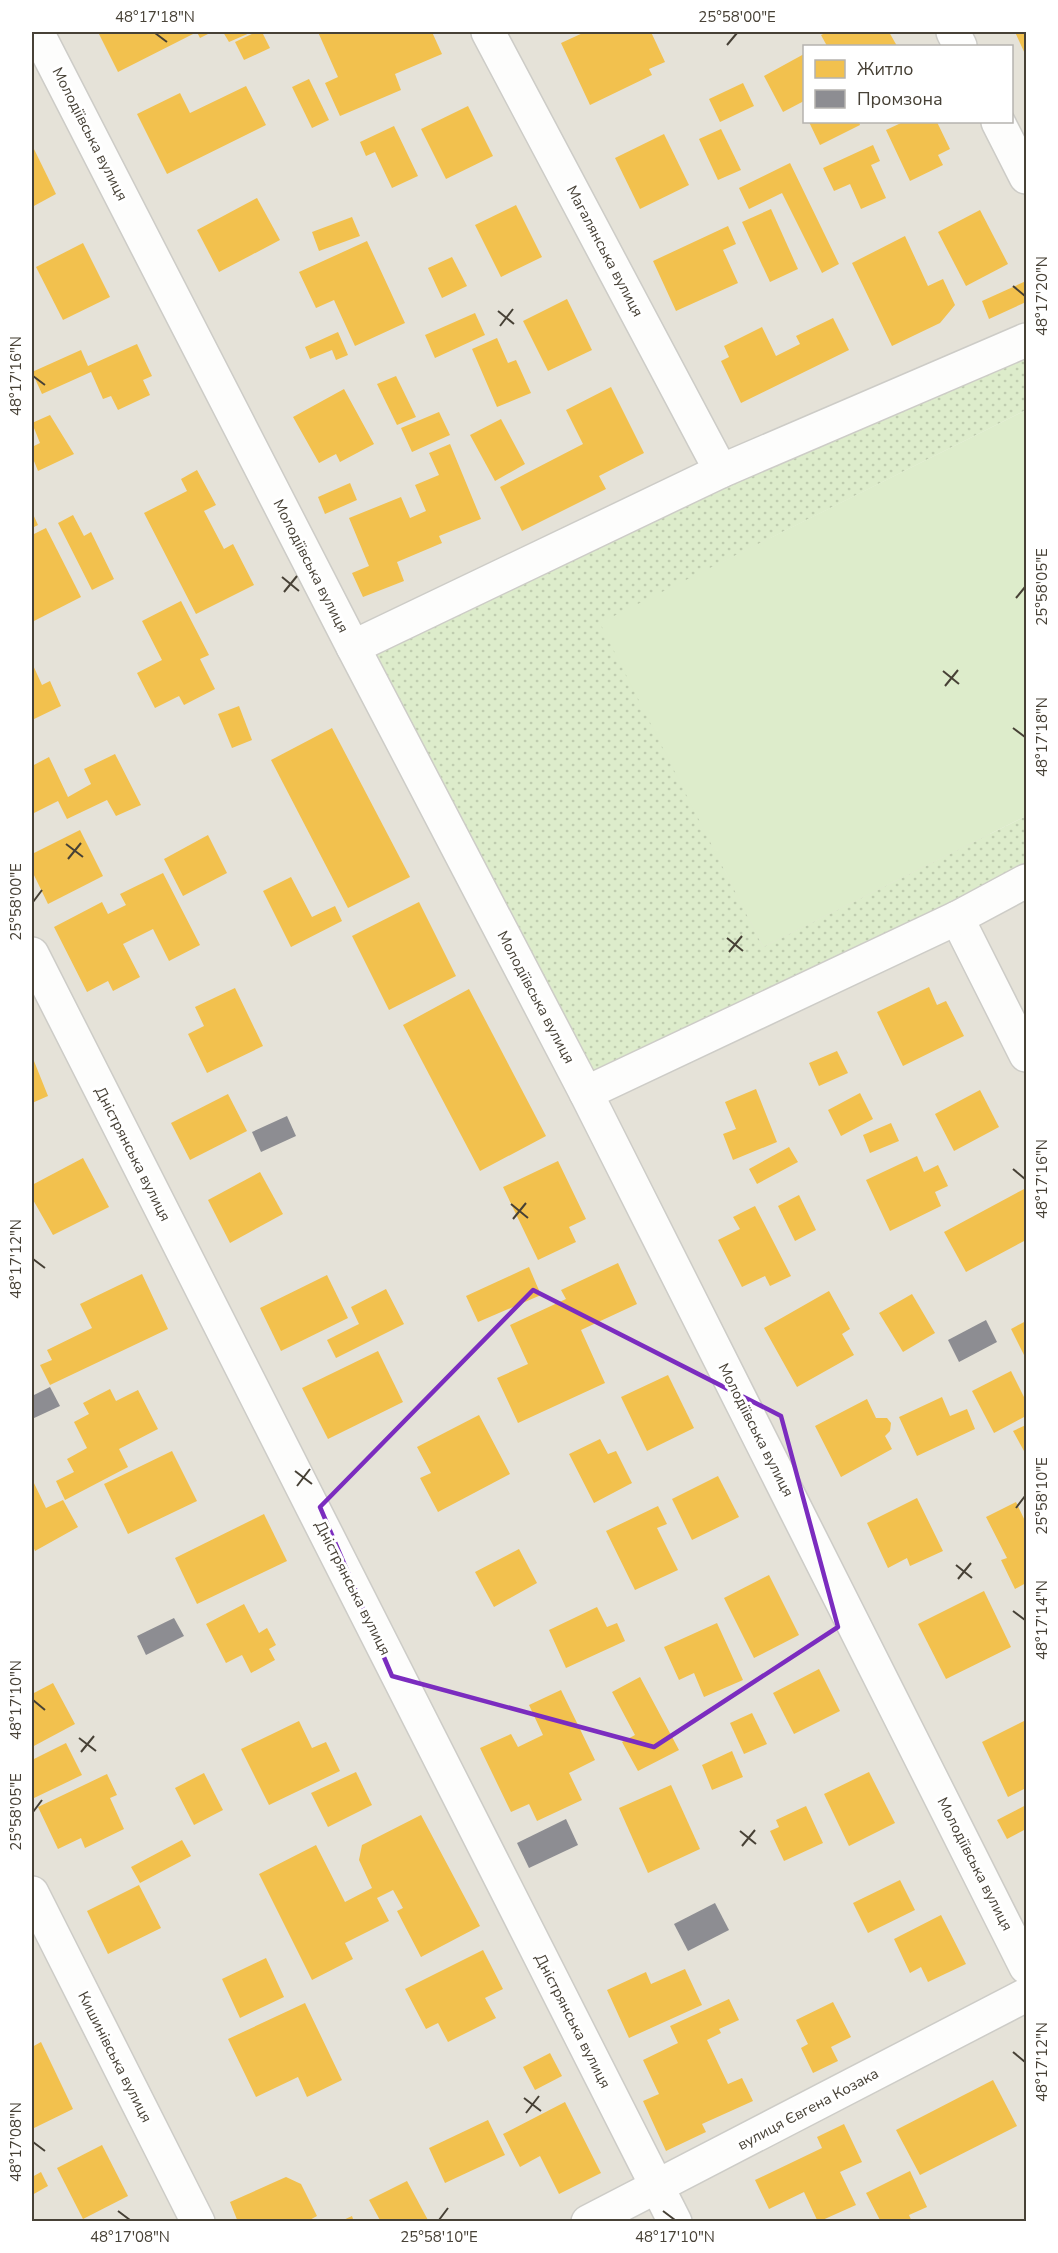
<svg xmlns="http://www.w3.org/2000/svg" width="1058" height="2253" font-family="'Nunito Sans',sans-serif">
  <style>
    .residential { fill: #e5e2d8; fill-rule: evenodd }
    .grass { fill: url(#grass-dots) }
    .park { fill: #ddeccb }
    .homes { fill: #f2c14e }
    .industry { fill: #8d8d92 }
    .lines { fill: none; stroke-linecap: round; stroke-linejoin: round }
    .street-casing { stroke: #cdccc7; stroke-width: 36 }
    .street { stroke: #fdfdfc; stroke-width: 33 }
    .marked { fill: none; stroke: #7b2cbf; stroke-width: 4.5; stroke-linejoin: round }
    .ticks { fill: none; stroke: #474136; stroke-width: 2 }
    .labels { text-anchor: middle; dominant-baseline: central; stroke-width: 6; stroke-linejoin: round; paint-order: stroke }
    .street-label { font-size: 15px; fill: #474136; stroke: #fff }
    .neatline { fill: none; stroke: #474136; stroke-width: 2 }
    .ticks-label { font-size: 15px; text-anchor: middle; fill: #474136 }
  </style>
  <defs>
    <pattern id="grass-dots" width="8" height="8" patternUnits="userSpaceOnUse" patternTransform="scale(1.5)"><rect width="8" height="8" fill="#ddeccb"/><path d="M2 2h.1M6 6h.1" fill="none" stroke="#bfccaf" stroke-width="1.8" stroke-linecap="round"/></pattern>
  </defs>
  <rect width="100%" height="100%" fill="#f1f0eb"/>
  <!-- residential -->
  <path class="residential" d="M32 32H1026V340L719 471 1026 882V2221L32 2222ZM804 46H1012V122H804Z"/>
  <!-- grass -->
  <path class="grass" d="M1026 340V410L601 623 763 947 1026 816V882L585 1094 352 647Z"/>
  <!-- park -->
  <path class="park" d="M1026 410V816L763 947 600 623Z"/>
  <!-- homes -->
  <g class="homes">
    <path d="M104 32H212L200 38 197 32 118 72 99 34Z"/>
    <path d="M223 32H252L229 42Z"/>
    <path d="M256 32H262L270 48 244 60 235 42Z"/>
    <path d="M318 32H432L442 54 395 74 401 90 340 116 325 83 338 77Z"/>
    <path d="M585 32H651L665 62 649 69 652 75 590 105 561 43Z"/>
    <path d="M828 32H889L897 46H827L821 35Z"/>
    <path d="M1015 32H1026V56Z"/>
    <path d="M804 54V101L783 112 764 76Z"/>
    <path d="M309 79 329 120 312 128 292 87Z"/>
    <path d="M743 83 754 106 720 122 709 99Z"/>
    <path d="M246 86 266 125 167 174 137 114 180 93 190 113Z"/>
    <path d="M468 106 493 156 446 179 421 129Z"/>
    <path d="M809 122H859L860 125 820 145Z"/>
    <path d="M903 122H937L950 149 938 155 943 165 910 181 886 130Z"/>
    <path d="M394 126 418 176 392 188 375 152 366 156 360 142Z"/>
    <path d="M721 129 741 170 718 180 699 139Z"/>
    <path d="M664 134 689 185 640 209 615 158Z"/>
    <path d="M32 145 56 194 32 207Z"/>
    <path d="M873 145 880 161 871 165 886 198 861 209 850 184 834 191 823 168Z"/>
    <path d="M790 163 839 264 822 273 782 193 749 209 739 188Z"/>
    <path d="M257 198 280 240 219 272 197 230Z"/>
    <path d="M516 205 542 257 501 277 475 225Z"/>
    <path d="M771 209 798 269 770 282 742 222Z"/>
    <path d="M980 210 1008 264 966 286 938 232Z"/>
    <path d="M352 217 360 236 319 251 312 232Z"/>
    <path d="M728 226 736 244 723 250 738 283 676 311 653 261Z"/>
    <path d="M905 236 928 286 943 279 955 305 940 323 892 346 852 263Z"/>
    <path d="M367 241 405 323 355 346 334 300 316 308 299 272Z"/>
    <path d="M83 243 110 297 63 320 36 267Z"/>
    <path d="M452 257 467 286 442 298 428 268Z"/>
    <path d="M1026 281V302L989 319 982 301Z"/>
    <path d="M567 299 592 350 548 371 523 321Z"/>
    <path d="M475 313 485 335 435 358 425 335Z"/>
    <path d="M833 318 849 350 741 403 721 361 729 357 724 346 762 327 776 356 800 344 796 336Z"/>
    <path d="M338 332 348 355 336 360 332 350 310 359 305 347Z"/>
    <path d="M497 338 508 363 516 360 531 393 497 407 472 349Z"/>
    <path d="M137 344 152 376 143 380 150 395 118 410 111 396 103 399 91 372 42 394 32 372 81 350 88 366Z"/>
    <path d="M396 376 416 417 397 425 377 384Z"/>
    <path d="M611 387 644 453 599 476 606 489 522 531 500 487 583 444 566 410Z"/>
    <path d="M344 389 374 444 340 462 336 454 319 463 293 417Z"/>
    <path d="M439 412 450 435 412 452 401 428Z"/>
    <path d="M50 415 74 454 38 471 32 456V447L40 443 32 423Z"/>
    <path d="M501 419 525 464 495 481 470 435Z"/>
    <path d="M450 444 481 519 439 536 442 543 397 562 404 581 363 597 352 573 369 566 349 518 401 497 410 518 426 511 415 485 439 475 429 453Z"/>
    <path d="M197 470 216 505 204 511 224 549 233 544 254 585 196 614 144 513 187 491 181 479Z"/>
    <path d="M350 483 357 500 325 514 318 497Z"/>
    <path d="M32 512 38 525 32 528Z"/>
    <path d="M73 515 84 536 91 532 114 579 92 590 58 523Z"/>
    <path d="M46 528 81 597 32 622V535Z"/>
    <path d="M181 601 209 655 200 659 215 689 184 705 179 696 155 708 137 673 162 660 142 621Z"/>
    <path d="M32 663 42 685 50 681 61 706 32 720Z"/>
    <path d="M239 706 252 740 232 748 218 714Z"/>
    <path d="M332 728 410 877 348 908 271 760Z"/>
    <path d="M115 754 141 805 116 816 107 800 67 819 58 801 32 814V766L49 757 68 797 91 784 84 769Z"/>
    <path d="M80 830 103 876 48 904 32 871V854Z"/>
    <path d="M208 835 227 873 183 896 164 859Z"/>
    <path d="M163 873 200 945 169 961 153 929 123 944 140 977 113 991 108 981 87 992 54 927 102 902 108 914 126 905 120 894Z"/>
    <path d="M291 877 312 917 335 906 342 921 291 947 263 891Z"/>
    <path d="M419 902 456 976 389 1010 352 936Z"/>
    <path d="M929 987 937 1005 946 1001 964 1036 903 1066 877 1012Z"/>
    <path d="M235 988 263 1046 207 1073 188 1034 204 1026 195 1007Z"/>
    <path d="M469 989 546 1136 480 1171 403 1025Z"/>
    <path d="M837 1051 848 1073 819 1086 809 1063Z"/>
    <path d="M32 1056 48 1096 32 1103Z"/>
    <path d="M756 1089 777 1142 733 1160 723 1134 736 1129 725 1102Z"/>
    <path d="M980 1090 999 1127 954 1151 935 1114Z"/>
    <path d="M860 1093 873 1119 841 1136 828 1110Z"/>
    <path d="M228 1094 247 1131 190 1160 171 1123Z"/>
    <path d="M891 1123 899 1141 870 1153 863 1135Z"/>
    <path d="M789 1147 798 1162 757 1184 749 1169Z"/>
    <path d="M917 1156 924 1172 938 1165 948 1186 935 1192 941 1206 890 1231 866 1180Z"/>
    <path d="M83 1158 109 1207 53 1235 32 1198V1185Z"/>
    <path d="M558 1161 586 1219 569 1227 576 1242 538 1260 503 1187Z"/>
    <path d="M260 1172 283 1214 230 1243 208 1200Z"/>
    <path d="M1026 1188V1240L966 1272 944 1232Z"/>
    <path d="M799 1195 816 1230 795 1241 778 1206Z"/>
    <path d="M755 1206 791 1276 770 1286 765 1276 742 1287 718 1240 740 1229 733 1217Z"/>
    <path d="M618 1263 637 1304 581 1330 605 1383 518 1423 497 1378 528 1364 510 1325 566 1299 561 1290Z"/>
    <path d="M529 1267 541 1295 478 1322 466 1296Z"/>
    <path d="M142 1274 168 1329 50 1385 40 1365 52 1360 47 1350 92 1328 80 1304Z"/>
    <path d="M327 1275 348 1318 281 1351 260 1308Z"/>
    <path d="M386 1289 404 1324 336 1358 327 1340 359 1324 351 1307Z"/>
    <path d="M829 1291 850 1329 842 1334 854 1355 797 1387 764 1328Z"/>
    <path d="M912 1294 935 1333 903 1352 879 1313Z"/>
    <path d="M1026 1321V1359L1011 1329Z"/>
    <path d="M378 1351 403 1402 328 1439 302 1388Z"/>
    <path d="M1011 1371 1026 1401V1416L994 1433 972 1391Z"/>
    <path d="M668 1375 694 1428 647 1451 621 1397Z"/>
    <path d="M110 1389 116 1401 138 1390 158 1429 119 1449 128 1467 65 1500 56 1481 74 1472 67 1459 87 1448 74 1422 89 1414 83 1403Z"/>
    <path d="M942 1397 950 1416 967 1409 975 1429 917 1456 899 1417Z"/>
    <path d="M867 1399 876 1418H887L891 1423 890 1431 885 1436 892 1449 841 1477 815 1426Z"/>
    <path d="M479 1415 510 1474 438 1512 420 1478 431 1473 417 1447Z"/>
    <path d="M1026 1425V1450L1024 1451 1013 1431Z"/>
    <path d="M600 1439 608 1454 616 1451 632 1483 594 1503 569 1454Z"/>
    <path d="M172 1451 197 1501 128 1534 104 1484Z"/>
    <path d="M718 1476 739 1517 692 1540 672 1499Z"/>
    <path d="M32 1479 46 1508 63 1500 78 1527 35 1551 32 1544Z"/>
    <path d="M917 1498 943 1551 910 1566 907 1558 888 1568 867 1523Z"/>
    <path d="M1016 1502 1026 1523V1583L1015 1589 1001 1560 1007 1558 986 1517Z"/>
    <path d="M658 1506 667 1524 657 1528 678 1570 635 1590 606 1531Z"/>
    <path d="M264 1514 287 1561 197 1604 175 1558Z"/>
    <path d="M519 1549 537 1583 494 1607 475 1572Z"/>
    <path d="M769 1575 799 1635 754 1658 724 1598Z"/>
    <path d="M984 1591 1011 1647 946 1679 918 1624Z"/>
    <path d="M244 1604 259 1633 267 1628 276 1645 269 1649 275 1660 251 1673 242 1655 226 1663 206 1624Z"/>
    <path d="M597 1607 607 1627 617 1623 625 1641 566 1668 549 1630Z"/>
    <path d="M717 1623 743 1680 704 1697 694 1673 679 1680 664 1647Z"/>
    <path d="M819 1669 840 1711 794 1734 773 1693Z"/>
    <path d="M640 1677 679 1750 638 1771 622 1742 635 1735 612 1692Z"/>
    <path d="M53 1683 75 1724 32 1747V1694Z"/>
    <path d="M561 1690 595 1760 569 1773 582 1800 537 1821 529 1804 511 1812 480 1748 511 1734 518 1747 543 1735 529 1705Z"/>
    <path d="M752 1713 767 1744 744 1754 730 1723Z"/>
    <path d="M1026 1720V1788L1008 1797 982 1742Z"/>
    <path d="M299 1721 312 1748 326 1742 340 1771 269 1805 241 1749Z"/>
    <path d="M66 1743 82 1775 32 1799V1760Z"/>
    <path d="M732 1751 743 1777 712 1790 702 1765Z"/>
    <path d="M356 1772 372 1805 328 1827 311 1793Z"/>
    <path d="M869 1772 895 1823 849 1846 824 1794Z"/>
    <path d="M204 1773 223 1810 194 1825 175 1788Z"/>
    <path d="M107 1774 117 1795 110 1798 124 1829 85 1848 81 1838 58 1849 38 1807Z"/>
    <path d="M671 1785 700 1849 648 1873 619 1808Z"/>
    <path d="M1026 1805V1829L1007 1839 997 1820Z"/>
    <path d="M806 1806 823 1843 784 1861 770 1831 779 1827 776 1820Z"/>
    <path d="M421 1815 480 1926 421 1957 397 1911 403 1908 393 1890 377 1898 389 1921 345 1943 353 1959 312 1980 259 1874 316 1845 345 1902 372 1888 359 1860 362 1845Z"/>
    <path d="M182 1840 191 1856 140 1883 131 1867Z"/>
    <path d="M900 1880 915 1910 868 1933 853 1903Z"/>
    <path d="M139 1885 161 1928 108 1954 87 1911Z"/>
    <path d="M941 1915 966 1964 928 1982 921 1967 910 1973 894 1939Z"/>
    <path d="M483 1950 503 1989 485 1998 496 2018 448 2042 438 2023 426 2029 405 1989Z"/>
    <path d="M266 1958 284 1997 240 2018 222 1979Z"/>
    <path d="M685 1969 702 2005 629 2038 607 1990 646 1972 651 1984Z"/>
    <path d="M729 1999 739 2020 719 2029 721 2033 707 2040 728 2084 742 2078 753 2101 702 2124 706 2132 666 2151 643 2101 659 2094 643 2060 678 2043 670 2026Z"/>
    <path d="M833 2002 851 2037 831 2047 838 2061 813 2073 801 2048 808 2044 796 2020Z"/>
    <path d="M305 2003 342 2080 307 2097 298 2077 256 2097 228 2039Z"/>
    <path d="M41 2042 73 2109 32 2129V2047Z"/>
    <path d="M550 2053 562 2076 535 2090 523 2067Z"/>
    <path d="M993 2080 1017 2126 920 2175 896 2130Z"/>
    <path d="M565 2102 601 2173 559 2194 540 2156 520 2167 503 2134Z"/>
    <path d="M488 2120 505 2155 445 2183 429 2148Z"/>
    <path d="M844 2124 862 2162 840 2172 856 2205 818 2222 804 2192 769 2209 755 2180 822 2148 817 2137Z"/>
    <path d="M102 2145 128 2196 83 2219 57 2168Z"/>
    <path d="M910 2171 927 2207 909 2215 912 2222H881L866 2193Z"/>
    <path d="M41 2172 48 2186 32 2195V2177Z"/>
    <path d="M286 2177 301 2184 317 2216 306 2222H238L230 2202Z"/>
    <path d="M407 2181 429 2222H381L369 2200Z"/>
    <path d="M352 2216 354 2222H339Z"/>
  </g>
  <!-- industry -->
  <g class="industry">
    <path d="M287 1116 296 1136 261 1152 252 1132Z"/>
    <path d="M986 1320 997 1342 959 1362 948 1340Z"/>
    <path d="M50 1387 60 1406 32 1419V1396Z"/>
    <path d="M174 1618 184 1636 146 1655 137 1636Z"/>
    <path d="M566 1819 578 1845 529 1868 517 1843Z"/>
    <path d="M715 1903 729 1930 688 1951 674 1924Z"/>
  </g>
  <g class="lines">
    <defs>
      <g id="street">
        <path d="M37 32 353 647 586 1093 1026 1967"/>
        <path d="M488 32 721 471"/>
        <path d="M953 32 960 46"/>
        <path d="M998 122 1026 177"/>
        <path d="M353 647 721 471 1026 340"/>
        <path d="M957 918 1026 1055"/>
        <path d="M32 954 675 2222"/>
        <path d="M586 1093 957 918 1026 881"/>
        <path d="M32 1893 198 2222"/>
        <path d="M588 2222 1026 1995"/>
      </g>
    </defs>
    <!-- street casing -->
    <use href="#street" class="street-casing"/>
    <!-- street -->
    <use href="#street" class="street"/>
  </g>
  <!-- marked area -->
  <path class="marked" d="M533 1290 781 1416 838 1627 654 1747 392 1676 320 1507Z"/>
  <!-- ticks -->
  <path class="ticks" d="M155 33 167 42M727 45 737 33M1013 286 1025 296M498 311 514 324M500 326 513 309M33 376 45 385M282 577 299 591M284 592 297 576M1016 598 1025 587M943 671 959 684M945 686 958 670M1013 728 1025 737M66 844 83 857M68 859 81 843M33 902 42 890M727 938 743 951M729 952 742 936M1013 1169 1025 1179M511 1204 528 1218M513 1219 526 1203M33 1259 45 1268M295 1471 312 1484M297 1486 310 1469M1016 1508 1025 1496M956 1565 972 1578M958 1579 971 1563M1013 1611 1025 1620M33 1700 45 1710M79 1738 96 1751M81 1752 94 1736M33 1812 42 1800M740 1831 756 1844M742 1846 755 1830M1013 2052 1025 2062M524 2098 541 2111M526 2113 539 2096M33 2142 45 2151M118 2211 130 2220M663 2211 675 2220M439 2220 448 2208"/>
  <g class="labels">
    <!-- street labels -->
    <g class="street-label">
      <text transform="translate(90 134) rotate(63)">Молодіївська вулиця</text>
      <text transform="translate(605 251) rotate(62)">Магалянська вулиця</text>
      <text transform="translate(311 566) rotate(63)">Молодіївська вулиця</text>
      <text transform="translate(536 997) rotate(62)">Молодіївська вулиця</text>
      <text transform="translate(133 1154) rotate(63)">Дністрянська вулиця</text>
      <text transform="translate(756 1430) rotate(63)">Молодіївська вулиця</text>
      <text transform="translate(353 1588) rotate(63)">Дністрянська вулиця</text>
      <text transform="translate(975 1864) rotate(63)">Молодіївська вулиця</text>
      <text transform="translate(573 2021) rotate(63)">Дністрянська вулиця</text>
      <text transform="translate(115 2057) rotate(63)">Кишинівська вулиця</text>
      <text transform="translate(808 2109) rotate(-28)">вулиця Євгена Козака</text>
    </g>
  </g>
  <!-- border -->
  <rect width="1058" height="2253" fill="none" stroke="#ffffff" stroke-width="66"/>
  <!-- legend -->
  <rect x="803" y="45" width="210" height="78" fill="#ffffff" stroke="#b5b3af" stroke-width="1.5"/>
  <rect x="815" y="60" width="30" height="18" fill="#f2c14e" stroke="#b5b3af" stroke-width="1.5"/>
  <text x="857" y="75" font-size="18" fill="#474136">Житло</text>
  <rect x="815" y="90" width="30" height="18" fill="#8d8d92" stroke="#b5b3af" stroke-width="1.5"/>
  <text x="857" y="105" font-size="18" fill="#474136">Промзона</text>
  <rect x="33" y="33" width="992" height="2187" class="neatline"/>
  <g class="ticks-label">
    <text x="155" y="22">48°17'18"N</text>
    <text x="737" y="22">25°58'00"E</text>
    <text transform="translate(1042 296) rotate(-90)" y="5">48°17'20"N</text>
    <text transform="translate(16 376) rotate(-90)" y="5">48°17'16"N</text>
    <text transform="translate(1042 587) rotate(-90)" y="5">25°58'05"E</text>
    <text transform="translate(1042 737) rotate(-90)" y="5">48°17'18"N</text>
    <text transform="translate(16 902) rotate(-90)" y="5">25°58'00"E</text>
    <text transform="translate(1042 1179) rotate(-90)" y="5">48°17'16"N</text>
    <text transform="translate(16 1259) rotate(-90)" y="5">48°17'12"N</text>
    <text transform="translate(1042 1496) rotate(-90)" y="5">25°58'10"E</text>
    <text transform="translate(1042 1620) rotate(-90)" y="5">48°17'14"N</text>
    <text transform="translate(16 1700) rotate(-90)" y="5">48°17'10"N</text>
    <text transform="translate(16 1812) rotate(-90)" y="5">25°58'05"E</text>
    <text transform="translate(1042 2062) rotate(-90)" y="5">48°17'12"N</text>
    <text transform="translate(16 2142) rotate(-90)" y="5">48°17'08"N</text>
    <text x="130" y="2242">48°17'08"N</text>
    <text x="439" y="2242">25°58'10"E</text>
    <text x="675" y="2242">48°17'10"N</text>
  </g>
</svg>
